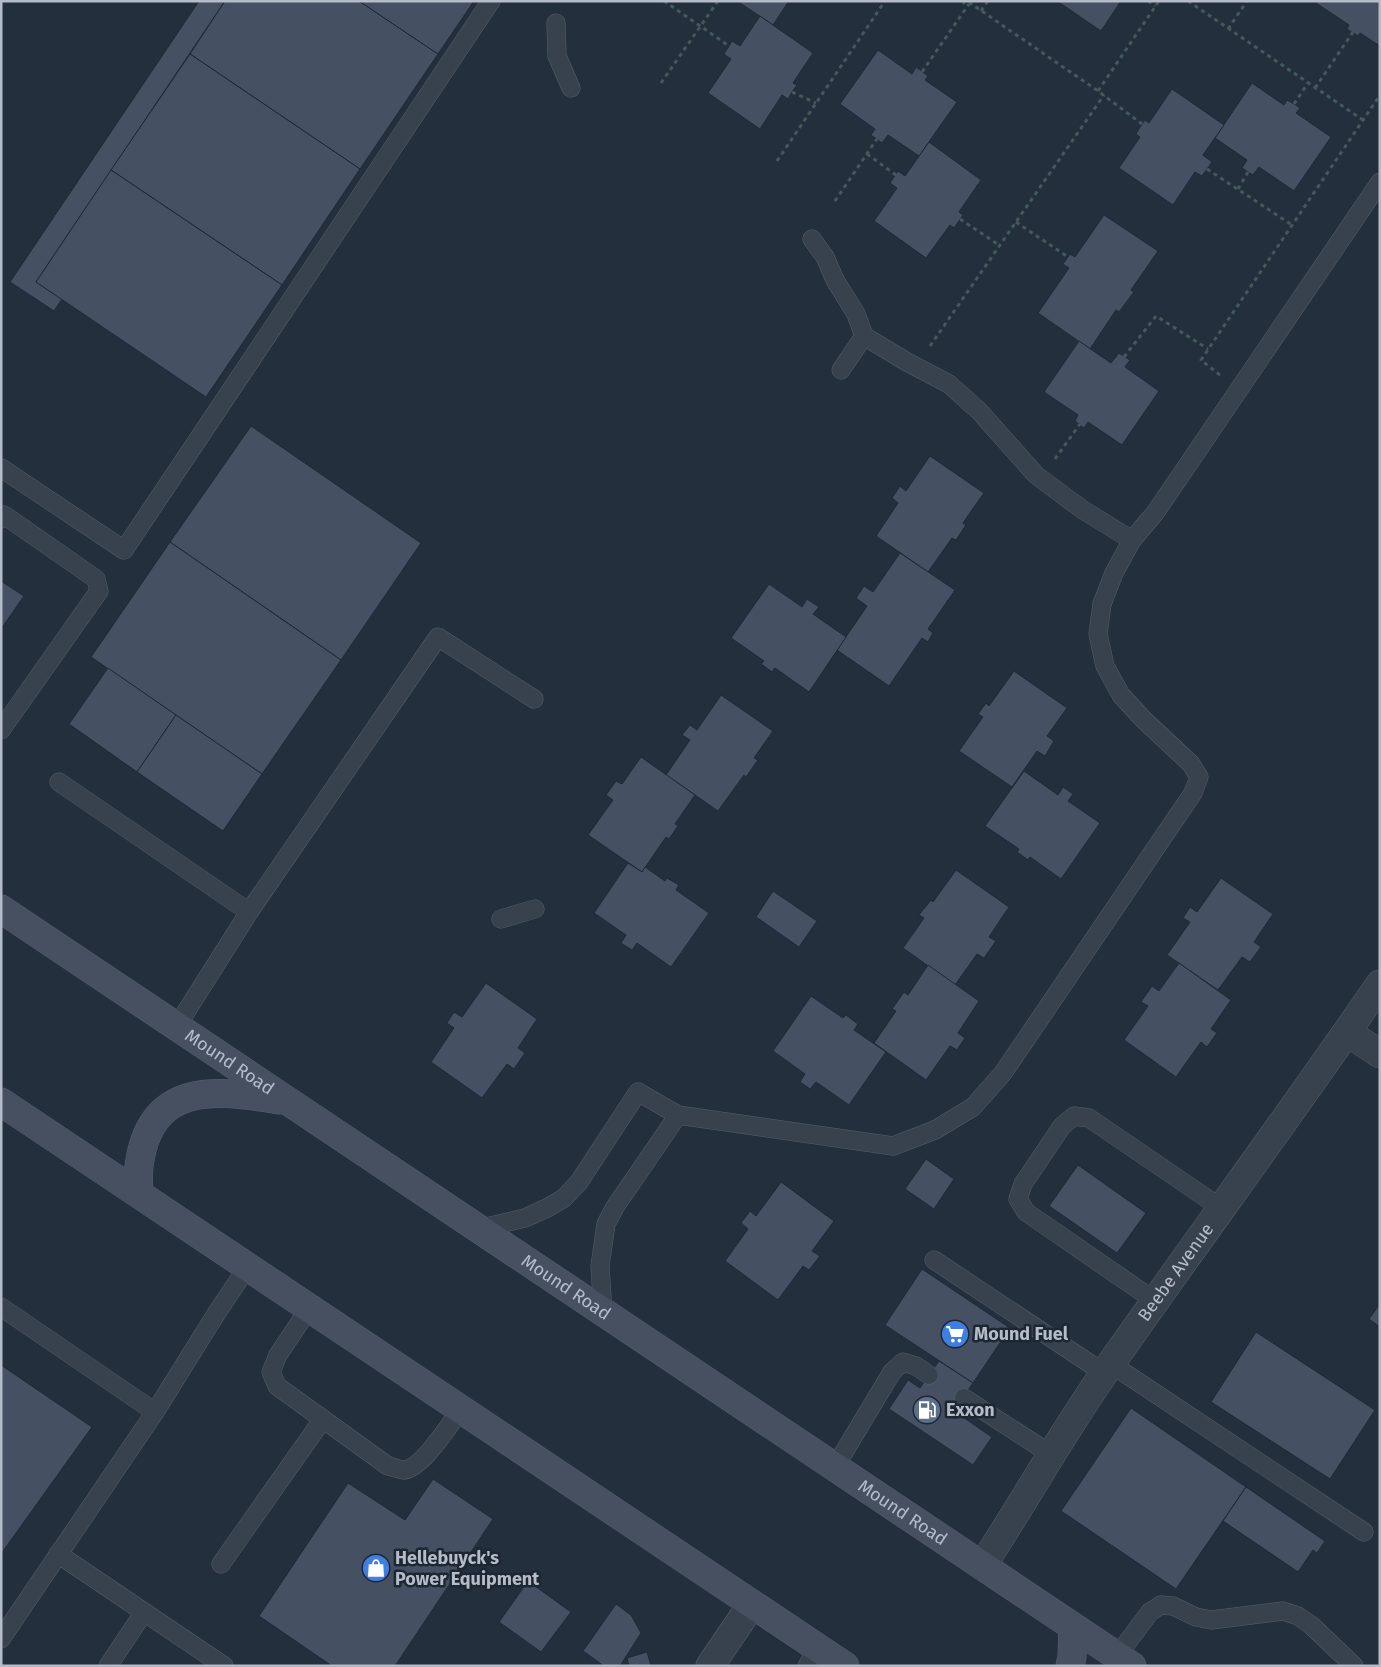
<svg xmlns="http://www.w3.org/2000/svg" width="1381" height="1667" font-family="'Fira Sans',sans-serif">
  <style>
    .building { fill: #455162; stroke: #1f2835 }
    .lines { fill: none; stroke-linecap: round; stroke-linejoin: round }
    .service-casing { stroke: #565f6c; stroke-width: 19 }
    .minor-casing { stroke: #565f6c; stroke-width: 29 }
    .secondary-casing { stroke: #565f6c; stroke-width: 29 }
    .path { stroke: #44595c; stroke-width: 3; stroke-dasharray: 4 4; stroke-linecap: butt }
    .service { stroke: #38414e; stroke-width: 18 }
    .minor { stroke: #38414e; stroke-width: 28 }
    .secondary { stroke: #465061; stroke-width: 28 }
    .labels { text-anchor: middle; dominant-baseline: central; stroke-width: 5; stroke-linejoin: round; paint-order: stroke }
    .street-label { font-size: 18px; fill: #b4bcc9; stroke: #1d2633 }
    .poi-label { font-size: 18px; font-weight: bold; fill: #b4bcc9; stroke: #1d2633; text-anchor: start }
  </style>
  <rect width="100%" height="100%" fill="#242f3e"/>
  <!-- building -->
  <g class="building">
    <path d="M199 1H225L36 282 62 299 54 311 10 282Z"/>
    <path d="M225 1H359L438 54 360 169 190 54Z"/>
    <path d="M359 1H474L438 54Z"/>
    <path d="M737 1H789L773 25Z"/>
    <path d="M1057 1H1121L1101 31Z"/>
    <path d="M1317 1H1380V46L1360 33 1358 36 1347 29 1349 25 1316 3Z"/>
    <path d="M760 16 813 53 793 83 797 85 792 92 788 99 782 95 760 129 708 93 731 59 724 54 729 46 732 41 740 46Z"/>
    <path d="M878 50 912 74 916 67 928 76 925 80 957 102 919 156 888 135 882 143 871 135 875 129 840 104Z"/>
    <path d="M190 54 360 169 282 285 111 170Z"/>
    <path d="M1252 83 1284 105 1287 100 1294 104 1300 108 1296 113 1331 137 1294 191 1259 167 1253 175 1248 172 1242 168 1247 160 1215 138Z"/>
    <path d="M1172 89 1224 125 1203 155 1212 162 1202 176 1195 172 1173 205 1119 168 1140 137 1136 134 1142 124 1145 120 1149 123Z"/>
    <path d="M929 142 981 180 959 212 963 215 954 228 950 225 926 258 874 221 897 188 890 183 898 171 905 176Z"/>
    <path d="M111 170 282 285 206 397 36 282Z"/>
    <path d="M1104 215 1158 251 1131 290 1134 292 1119 312 1116 310 1090 349 1038 313 1069 268 1063 264 1070 254 1075 257Z"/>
    <path d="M1079 341 1111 363 1119 353 1130 360 1125 367 1159 391 1122 445 1088 422 1084 428 1075 421 1078 415 1044 392Z"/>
    <path d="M251 426 421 543 341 660 170 542Z"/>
    <path d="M930 456 984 493 963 523 966 525 956 540 952 538 928 572 876 536 898 503 892 498 900 486 906 491Z"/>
    <path d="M170 542 341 660 262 774 91 657Z"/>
    <path d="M900 553 955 590 928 629 933 633 928 642 922 638 889 686 837 650 867 606 856 598 864 586 873 592Z"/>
    <path d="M1 581 24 596 1 629Z"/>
    <path d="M769 584 802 607 807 599 819 607 813 614 846 637 809 692 775 668 772 672 761 664 764 661 731 638Z"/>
    <path d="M108 668 176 715 137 772 69 724Z"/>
    <path d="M1014 671 1067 708 1047 736 1054 741 1045 756 1037 751 1012 787 959 751 983 717 978 714 986 703 989 706Z"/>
    <path d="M721 695 773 731 754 758 758 760 746 777 744 775 718 811 666 775 690 740 682 735 690 725 697 730Z"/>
    <path d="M176 715 262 774 223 831 137 772Z"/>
    <path d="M641 757 695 795 675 824 678 826 669 839 666 837 642 872 588 835 613 800 606 795 616 781 622 784Z"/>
    <path d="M1024 771 1058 795 1063 787 1073 794 1068 801 1100 823 1061 879 1030 857 1028 860 1017 852 1019 849 985 826Z"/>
    <path d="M628 863 642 872 645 867 665 881 667 878 679 885 676 890 709 913 671 967 637 943 632 950 621 943 626 935 594 913Z"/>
    <path d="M956 870 1009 907 989 937 996 941 984 958 977 954 955 985 903 948 924 918 919 915 931 900 933 902Z"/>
    <path d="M1221 878 1273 914 1254 942 1261 947 1250 962 1242 957 1218 990 1167 955 1190 922 1183 918 1190 907 1197 912Z"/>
    <path d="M773 891 817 921 799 947 756 917Z"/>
    <path d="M1179 963 1231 1000 1211 1029 1217 1033 1207 1047 1201 1042 1176 1077 1124 1040 1148 1006 1141 1002 1152 986 1159 991Z"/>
    <path d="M928 965 979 1001 958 1033 965 1038 957 1050 950 1046 926 1080 874 1043 896 1011 892 1009 904 992 908 995Z"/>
    <path d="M486 983 537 1019 518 1048 525 1053 514 1069 507 1064 482 1098 431 1062 454 1028 447 1023 454 1012 462 1017Z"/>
    <path d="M811 996 843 1018 846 1015 858 1024 854 1030 886 1052 849 1105 816 1082 810 1089 800 1082 805 1074 773 1051Z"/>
    <path d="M926 1159 954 1179 934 1209 905 1189Z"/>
    <path d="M1078 1165 1146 1213 1117 1253 1049 1206Z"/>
    <path d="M781 1182 834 1221 812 1251 820 1256 809 1270 803 1266 778 1300 725 1261 748 1229 741 1223 750 1211 756 1216Z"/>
    <path d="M922 1269 1010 1328 973 1383 885 1325Z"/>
    <path d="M1380 1304V1327L1369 1319Z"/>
    <path d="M1256 1332 1375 1410 1330 1479 1211 1402Z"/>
    <path d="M939 1361 973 1383 954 1411 992 1437 973 1465 889 1409 908 1380 920 1388Z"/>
    <path d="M1 1365 92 1427 1 1554Z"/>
    <path d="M1131 1408 1246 1487 1176 1589 1061 1511Z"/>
    <path d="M433 1479 493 1519 395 1666H332L259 1616 348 1483 405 1520Z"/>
    <path d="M1246 1487 1325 1541 1317 1553 1313 1550 1298 1572 1223 1521Z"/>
    <path d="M528 1581 571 1612 541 1652 499 1622Z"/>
    <path d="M616 1604 631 1615 641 1633 620 1666H604L583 1651Z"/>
    <path d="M647 1652 651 1666H629L627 1658Z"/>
  </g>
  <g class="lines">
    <defs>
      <g id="service">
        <path d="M556 23 557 56 571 88"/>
        <path d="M812 239 825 257 835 280 856 314 864 336 907 362 949 384 979 411 1036 475 1083 510 1132 540"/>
        <path d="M841 370 864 336"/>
        <path d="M1 468 124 550 491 1"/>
        <path d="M1 519 4 515 96 579 99 591 1 730"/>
        <path d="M59 782 249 912"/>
        <path d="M501 919 535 909"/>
        <path d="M177 1026 249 912 438 637 534 699"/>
        <path d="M478 1229 525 1218 549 1207 564 1198 579 1182 638 1092 678 1115 893 1146 935 1130 973 1107 1003 1073 1193 793 1199 777 1191 764 1143 719 1121 695 1105 666 1098 634 1102 604 1114 573 1132 540 1155 513 1380 182"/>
        <path d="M934 1260 1104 1373"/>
        <path d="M1155 1301 1026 1212 1018 1199 1023 1184 1062 1126 1074 1116 1089 1118 1221 1208"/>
        <path d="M1 1307 155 1412"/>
        <path d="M310 1307 278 1355 271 1372 277 1386 388 1466C393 1467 398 1469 403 1470 420 1471 451 1423 461 1409"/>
        <path d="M603 1313 600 1266 606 1224 615 1207 678 1115"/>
        <path d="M1111 1364 1364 1532"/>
        <path d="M964 1398 1052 1455"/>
        <path d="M835 1467 892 1372 903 1362 916 1366 929 1375"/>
        <path d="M58 1554 224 1666"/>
        <path d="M221 1564 323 1419"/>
        <path d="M1 1639 155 1412 216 1314 248 1266"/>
        <path d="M1117 1656 1150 1612 1161 1605 1173 1606 1196 1617 1211 1620 1283 1611 1298 1616 1311 1625 1354 1666"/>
        <path d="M108 1666 144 1612"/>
        <path d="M807 1666 818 1648"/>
      </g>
      <g id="minor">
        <path d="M1347 1032 1380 1054"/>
        <path id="s1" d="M982 1566C1024 1502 1061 1435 1105 1372 1196 1242 1290 1115 1380 984"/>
        <path d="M710 1666 752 1604"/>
      </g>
      <g id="secondary">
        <path id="s2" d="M1 909 1132 1666"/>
        <path d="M1 1102 845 1666"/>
        <path d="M138 1193C139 1184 138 1175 139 1166 150 1082 214 1089 279 1100"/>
        <path d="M1070 1666 1072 1657 1073 1627"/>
      </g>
    </defs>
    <!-- service casing -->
    <use href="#service" class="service-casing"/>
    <!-- minor casing -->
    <use href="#minor" class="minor-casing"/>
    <!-- secondary casing -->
    <use href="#secondary" class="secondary-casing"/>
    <!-- path -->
    <g class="path">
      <path d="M664 1 729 46"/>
      <path d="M962 1 965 4 970 3 1098 91 1142 124"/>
      <path d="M1148 1 1155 6"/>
      <path d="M1188 1 1363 120"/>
      <path d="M981 11 988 1"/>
      <path d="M1228 29 1247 1"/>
      <path d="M922 72 969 4"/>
      <path d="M661 83 718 1"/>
      <path d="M1315 88 1353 32"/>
      <path d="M1098 91 1159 1"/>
      <path d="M792 92 816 103"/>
      <path d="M1294 104 1308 83"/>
      <path d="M867 154 896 175"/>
      <path d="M777 161 885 1"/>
      <path d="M1207 169 1292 225"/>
      <path d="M1238 189 1248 172"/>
      <path d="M835 201 877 139"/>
      <path d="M960 219 999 245"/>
      <path d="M1016 222 1068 257"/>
      <path d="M930 346 1104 95"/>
      <path d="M1124 357 1156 316 1208 349"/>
      <path d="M1220 375 1201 360 1380 95"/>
      <path d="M1055 459 1080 424"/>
    </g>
    <!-- service -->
    <use href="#service" class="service"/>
    <!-- minor -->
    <use href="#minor" class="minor"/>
    <!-- secondary -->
    <use href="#secondary" class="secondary"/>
  </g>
  <!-- icons -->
  <defs>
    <symbol id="supermarket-disc" viewBox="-11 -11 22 22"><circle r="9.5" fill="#3f7fe0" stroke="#1d2633"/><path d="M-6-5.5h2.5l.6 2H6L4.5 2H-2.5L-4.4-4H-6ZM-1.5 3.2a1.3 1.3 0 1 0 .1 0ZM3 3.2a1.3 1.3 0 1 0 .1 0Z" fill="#fff"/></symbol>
    <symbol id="fuel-disc" viewBox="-11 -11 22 22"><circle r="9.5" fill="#5c6f8a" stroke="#1d2633"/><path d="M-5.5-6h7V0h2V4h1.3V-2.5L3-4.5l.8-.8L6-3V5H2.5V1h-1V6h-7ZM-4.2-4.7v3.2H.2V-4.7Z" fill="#fff"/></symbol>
    <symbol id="shop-disc" viewBox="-11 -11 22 22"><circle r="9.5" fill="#3f7fe0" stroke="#1d2633"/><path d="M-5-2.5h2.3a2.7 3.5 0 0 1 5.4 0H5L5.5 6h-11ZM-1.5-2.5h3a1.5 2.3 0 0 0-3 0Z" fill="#fff"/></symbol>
  </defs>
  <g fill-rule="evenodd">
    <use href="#supermarket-disc" x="939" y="1318" width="32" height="32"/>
    <use href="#fuel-disc" x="911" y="1394" width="32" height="32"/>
    <use href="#shop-disc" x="360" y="1552" width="32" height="32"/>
  </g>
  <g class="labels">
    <!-- street labels -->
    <g class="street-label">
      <text stroke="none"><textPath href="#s2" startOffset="275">Mound Road</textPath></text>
      <text stroke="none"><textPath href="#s1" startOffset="352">Beebe Avenue</textPath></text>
      <text stroke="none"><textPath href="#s2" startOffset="680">Mound Road</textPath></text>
      <text stroke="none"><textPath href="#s2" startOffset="1085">Mound Road</textPath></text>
    </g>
    <!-- poi labels -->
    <g class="poi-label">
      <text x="974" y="1334">Mound Fuel</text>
      <text x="946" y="1410">Exxon</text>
      <text x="395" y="1558">Hellebuyck's<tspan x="395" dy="21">Power Equipment</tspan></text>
    </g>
  </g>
  <!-- border -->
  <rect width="1381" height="1667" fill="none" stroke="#b4bcc9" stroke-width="5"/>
</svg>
